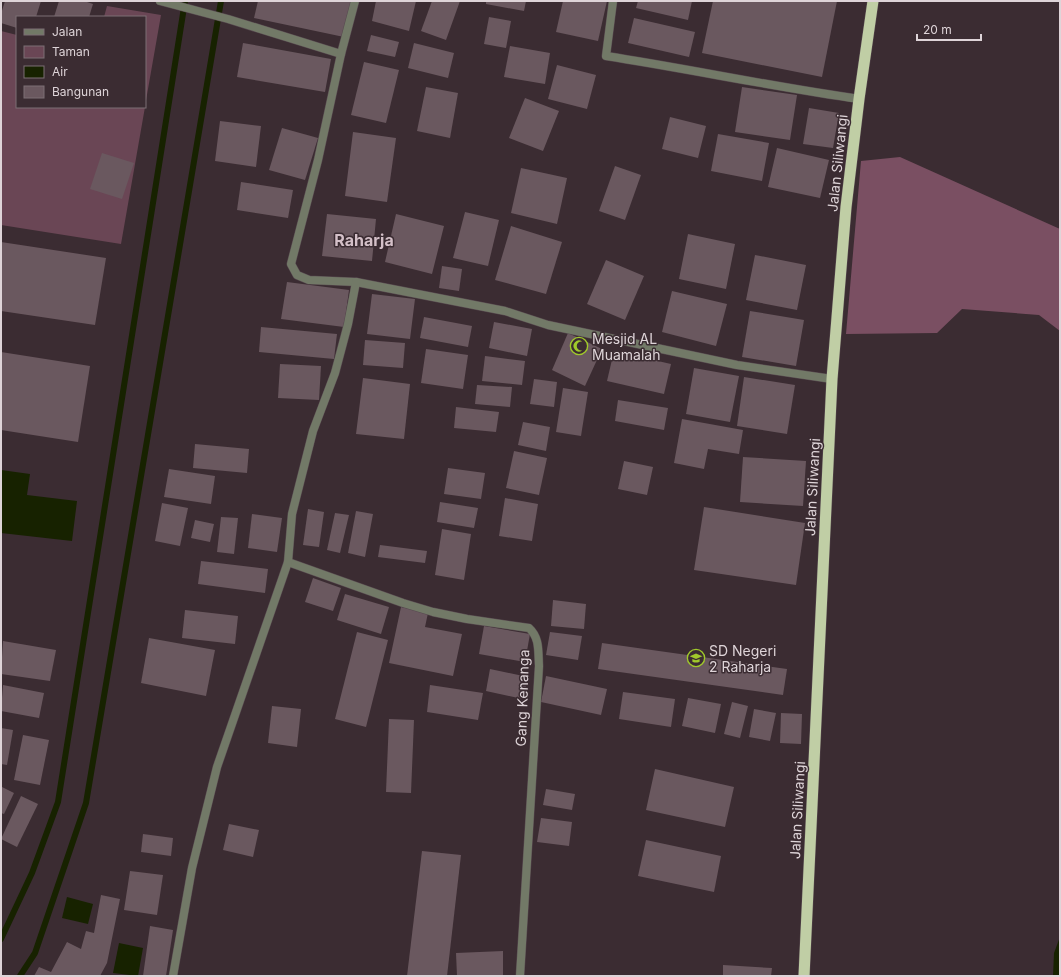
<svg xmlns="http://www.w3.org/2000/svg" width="1061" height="977" font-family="Inter,sans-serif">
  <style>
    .green { fill: #6a4655 }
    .forest { fill: #7a4f62 }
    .water { fill: #172200 }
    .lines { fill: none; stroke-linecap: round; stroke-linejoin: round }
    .stream { stroke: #172200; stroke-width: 6 }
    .building { fill: #6a585f }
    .minor-casing { stroke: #584a50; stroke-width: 9 }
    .trunk-casing { stroke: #584a50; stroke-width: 12 }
    .minor { stroke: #727967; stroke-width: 8 }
    .trunk { stroke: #c0cea5; stroke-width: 11 }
    .labels { text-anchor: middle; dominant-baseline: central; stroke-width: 3; stroke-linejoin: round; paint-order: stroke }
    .street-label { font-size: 14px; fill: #ded4d8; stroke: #3b2c32 }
    .poi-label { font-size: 14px; fill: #ded4d8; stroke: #3b2c32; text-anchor: start }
    .quarter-label { font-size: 16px; font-weight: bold; fill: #d4c0c8; stroke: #3b2c32 }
  </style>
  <rect width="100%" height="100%" fill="#3b2c32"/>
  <!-- green -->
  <g class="green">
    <path d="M107 6 161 15 145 106V17H104Z"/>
    <path d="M1 31 17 35V107H145L121 244 1 225Z"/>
  </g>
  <!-- forest -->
  <path class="forest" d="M900 157 1060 229V331L1039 315 962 309 937 333 846 334 861 161Z"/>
  <!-- water -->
  <g class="water">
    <path d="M1 470 30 474 27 495 77 501 72 541 1 533Z"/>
    <path d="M67 897 93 904 88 924 62 918Z"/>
    <path d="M1060 937V976H1053L1054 953Z"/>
    <path d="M119 943 143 948 138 976 113 973Z"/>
  </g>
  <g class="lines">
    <!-- stream -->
    <g class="stream">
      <path d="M1 939 32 873 58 802 185 1"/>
      <path d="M20 976 35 953 86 803 221 1"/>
    </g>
  </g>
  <!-- building -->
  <g class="building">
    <path d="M5 1H41L36 17H17V28L1 23V14Z"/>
    <path d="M59 1H84L93 4 89 17H54Z"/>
    <path d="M258 1H352L344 37 254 18Z"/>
    <path d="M376 1H416L409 31 372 21Z"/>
    <path d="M432 1H460L446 40 421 31Z"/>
    <path d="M486 1H526L524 11 486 4Z"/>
    <path d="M563 1H607L598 41 556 32Z"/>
    <path d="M638 1H692L688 20 636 8Z"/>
    <path d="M713 1H837L822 77 702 53Z"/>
    <path d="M489 17 511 21 506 48 484 44Z"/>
    <path d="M634 18 695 32 689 57 628 43Z"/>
    <path d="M371 35 399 42 395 57 367 51Z"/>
    <path d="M243 43 331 59 325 92 237 77Z"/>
    <path d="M414 43 454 53 448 78 408 68Z"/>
    <path d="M510 46 550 53 545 84 504 77Z"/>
    <path d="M364 62 399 70 386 123 351 115Z"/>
    <path d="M557 65 596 75 587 109 548 99Z"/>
    <path d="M426 87 458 93 450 138 417 131Z"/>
    <path d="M742 87 797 95 790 140 735 132Z"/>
    <path d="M525 98 559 111 543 151 509 138Z"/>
    <path d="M809 108 839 113 833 148 803 144Z"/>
    <path d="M670 117 706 126 698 158 662 149Z"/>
    <path d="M220 121 261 126 256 167 215 161Z"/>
    <path d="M282 128 318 138 305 180 269 170Z"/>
    <path d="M353 132 396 138 387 202 345 196Z"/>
    <path d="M718 134 769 143 762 181 711 171Z"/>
    <path d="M777 148 829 160 820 198 768 187Z"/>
    <path d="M102 153 134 163 122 199 90 189Z"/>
    <path d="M615 166 641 175 625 220 599 211Z"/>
    <path d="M521 168 567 178 557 224 511 213Z"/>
    <path d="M241 182 293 190 288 218 237 210Z"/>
    <path d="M465 212 499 220 488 266 453 258Z"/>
    <path d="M327 214 376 219 372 261 322 256Z"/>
    <path d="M396 214 444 226 432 274 385 262Z"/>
    <path d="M511 226 562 242 546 294 495 280Z"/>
    <path d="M688 234 735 244 726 289 679 279Z"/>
    <path d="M1 242 106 258 95 325 1 311Z"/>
    <path d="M755 255 806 265 797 310 746 300Z"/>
    <path d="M606 260 644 276 625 320 587 304Z"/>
    <path d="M442 266 462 269 459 291 439 288Z"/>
    <path d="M287 282 349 290 344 327 281 319Z"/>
    <path d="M672 291 727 304 716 346 662 332Z"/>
    <path d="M372 294 415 299 410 339 367 334Z"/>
    <path d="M750 311 804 320 796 366 742 357Z"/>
    <path d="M424 317 472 326 468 347 420 338Z"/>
    <path d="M494 322 532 329 527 356 489 348Z"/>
    <path d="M261 327 337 334 334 359 259 352Z"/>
    <path d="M568 333 602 349 585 386 552 370Z"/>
    <path d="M365 340 405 343 403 368 363 365Z"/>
    <path d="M426 349 468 355 463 389 421 383Z"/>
    <path d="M614 351 671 364 664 394 607 381Z"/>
    <path d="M1 352 90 366 78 442 1 430Z"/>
    <path d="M485 356 525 361 522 385 482 381Z"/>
    <path d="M280 364 321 366 319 400 278 398Z"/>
    <path d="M694 368 739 376 730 422 686 414Z"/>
    <path d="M744 377 795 385 787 434 737 426Z"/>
    <path d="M363 378 410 384 404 439 356 434Z"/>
    <path d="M534 379 557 382 554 407 530 404Z"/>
    <path d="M477 385 512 387 510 407 475 404Z"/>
    <path d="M563 388 588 392 581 436 556 432Z"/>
    <path d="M618 400 668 408 664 430 615 421Z"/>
    <path d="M456 407 499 412 496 432 454 428Z"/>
    <path d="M682 419 743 430 739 454 708 449 704 469 674 463Z"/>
    <path d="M523 422 550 427 546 451 518 445Z"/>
    <path d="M195 444 249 449 247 473 193 468Z"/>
    <path d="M514 451 547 458 539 495 506 488Z"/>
    <path d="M743 457 806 461 803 506 740 502Z"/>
    <path d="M624 461 653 467 647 495 618 489Z"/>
    <path d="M448 468 485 473 481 499 444 494Z"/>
    <path d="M169 469 215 476 211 504 164 497Z"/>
    <path d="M505 498 538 504 532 541 499 536Z"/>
    <path d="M440 502 478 508 474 528 437 522Z"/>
    <path d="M162 503 188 508 180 546 155 541Z"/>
    <path d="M704 507 805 523 796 585 694 570Z"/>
    <path d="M308 509 324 512 319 547 303 545Z"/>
    <path d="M356 511 373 514 365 557 348 553Z"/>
    <path d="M335 513 349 515 340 553 327 550Z"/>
    <path d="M252 514 282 518 277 552 248 548Z"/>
    <path d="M221 517 238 518 234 554 217 552Z"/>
    <path d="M195 520 214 524 210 542 191 538Z"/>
    <path d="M442 529 471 534 464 580 435 575Z"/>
    <path d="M380 545 427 551 425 563 378 557Z"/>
    <path d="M201 561 268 569 265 593 198 584Z"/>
    <path d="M313 578 341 588 333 611 305 602Z"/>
    <path d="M345 594 389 607 381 634 337 620Z"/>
    <path d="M553 600 586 604 584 629 551 626Z"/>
    <path d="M401 607 428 613 425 627 462 634 453 676 389 663Z"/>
    <path d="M185 610 238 616 235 644 182 638Z"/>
    <path d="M484 626 530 634 525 662 479 654Z"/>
    <path d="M357 632 388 640 366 727 335 719Z"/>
    <path d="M550 632 582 636 578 660 546 655Z"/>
    <path d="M149 638 215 650 206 696 141 683Z"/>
    <path d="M3 641 56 650 50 681 1 674Z"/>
    <path d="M602 643 787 669 783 695 598 669Z"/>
    <path d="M490 669 528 677 523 699 486 691Z"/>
    <path d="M546 676 607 689 601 715 541 702Z"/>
    <path d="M3 685 44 693 39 718 1 711Z"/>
    <path d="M430 685 483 693 478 720 427 712Z"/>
    <path d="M623 692 675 699 671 727 619 719Z"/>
    <path d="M688 698 721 704 715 733 682 726Z"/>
    <path d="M732 702 748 706 740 738 724 734Z"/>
    <path d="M272 706 301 709 297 747 268 743Z"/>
    <path d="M754 709 776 713 770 741 749 737Z"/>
    <path d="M781 713 802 714 801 744 780 743Z"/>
    <path d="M389 719 414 720 411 793 386 792Z"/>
    <path d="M1 728 13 730 7 765 1 764Z"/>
    <path d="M23 735 49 740 40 785 14 780Z"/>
    <path d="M655 769 734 787 725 827 646 810Z"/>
    <path d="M2 787 14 793 4 814 1 813Z"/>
    <path d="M546 789 575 794 572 810 543 805Z"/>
    <path d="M21 796 38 804 17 847 1 839Z"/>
    <path d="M541 818 572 822 569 846 537 842Z"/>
    <path d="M229 824 259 830 253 857 223 850Z"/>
    <path d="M143 834 173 838 171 856 141 852Z"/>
    <path d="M646 840 721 856 714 892 638 876Z"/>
    <path d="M422 851 461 855 447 976H407Z"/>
    <path d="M130 871 163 875 157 915 124 910Z"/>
    <path d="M101 895 120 899 107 963 100 976H34L39 967 51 972 67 942 81 949 86 931 94 933Z"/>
    <path d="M150 926 173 930 166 976H143Z"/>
    <path d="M503 951V976H457L456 953Z"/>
    <path d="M723 965 772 968 771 976H723Z"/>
  </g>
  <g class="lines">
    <defs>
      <g id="minor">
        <path d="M160 1 228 19 341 54"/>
        <path d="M355 1 341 54 318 160 291 264 297 275 309 280 356 282 505 311 548 325 737 365 832 379"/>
        <path d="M613 1 606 56C690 69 774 87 859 99"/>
        <path d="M288 562 403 603 433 612 467 619 529 628C540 638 538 651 539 666L520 976"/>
        <path d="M173 976 192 868 217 767 288 562 292 514 313 431 335 373 348 324 356 282"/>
      </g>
      <path id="trunk" d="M804 976 832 379 846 207 859 99 873 1"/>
    </defs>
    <!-- minor casing -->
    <use href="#minor" class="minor-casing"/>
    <!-- trunk casing -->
    <use href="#trunk" class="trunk-casing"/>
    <!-- minor -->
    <use href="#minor" class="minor"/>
    <!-- trunk -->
    <use href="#trunk" class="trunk"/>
  </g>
  <!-- icons -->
  <defs>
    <symbol id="mosque-ring" viewBox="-11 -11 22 22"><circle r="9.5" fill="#3b2c32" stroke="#a0c92b" stroke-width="1.5"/><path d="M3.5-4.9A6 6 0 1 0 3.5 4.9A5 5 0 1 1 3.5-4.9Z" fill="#a0c92b"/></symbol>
    <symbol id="school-ring" viewBox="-11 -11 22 22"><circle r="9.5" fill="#3b2c32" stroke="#a0c92b" stroke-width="1.5"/><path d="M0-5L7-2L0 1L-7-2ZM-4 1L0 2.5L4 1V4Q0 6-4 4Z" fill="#a0c92b"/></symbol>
  </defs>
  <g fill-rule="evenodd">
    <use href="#mosque-ring" x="569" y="336" width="20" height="20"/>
    <use href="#school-ring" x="686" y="648" width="20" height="20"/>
  </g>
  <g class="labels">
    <!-- street labels -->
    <g class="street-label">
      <text transform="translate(837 163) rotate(-84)">Jalan Siliwangi</text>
      <text transform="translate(812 487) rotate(-87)">Jalan Siliwangi</text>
      <text transform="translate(522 698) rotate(-88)">Gang Kenanga</text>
      <text transform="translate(797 810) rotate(-87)">Jalan Siliwangi</text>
    </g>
    <!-- poi labels -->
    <g class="poi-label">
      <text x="592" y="338">Mesjid AL<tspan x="592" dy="16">Muamalah</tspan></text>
      <text x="709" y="650">SD Negeri<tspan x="709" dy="16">2 Raharja</tspan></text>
    </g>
    <!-- quarter labels -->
    <g class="quarter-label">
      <text x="364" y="240">Raharja</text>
    </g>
  </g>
  <!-- border -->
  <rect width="1061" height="977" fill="none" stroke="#ded4d8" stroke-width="4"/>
  <!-- legend -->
  <rect x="16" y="16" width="130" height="92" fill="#3b2c32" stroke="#7c6f74"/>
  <rect x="24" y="29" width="20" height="6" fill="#727967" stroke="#7c6f74"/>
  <text x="52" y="36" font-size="12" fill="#ded4d8">Jalan</text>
  <rect x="24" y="46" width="20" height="12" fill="#6a4655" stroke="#7c6f74"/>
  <text x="52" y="56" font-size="12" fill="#ded4d8">Taman</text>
  <rect x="24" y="66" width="20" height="12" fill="#172200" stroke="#7c6f74"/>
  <text x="52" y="76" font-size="12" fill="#ded4d8">Air</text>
  <rect x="24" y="86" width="20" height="12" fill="#6a585f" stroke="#7c6f74"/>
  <text x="52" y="96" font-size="12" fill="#ded4d8">Bangunan</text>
  <!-- scale -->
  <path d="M917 34v6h64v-6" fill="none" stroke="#ded4d8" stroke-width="2"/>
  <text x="923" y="34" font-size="12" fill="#ded4d8" stroke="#3b2c32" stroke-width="3" paint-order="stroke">20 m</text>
</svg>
